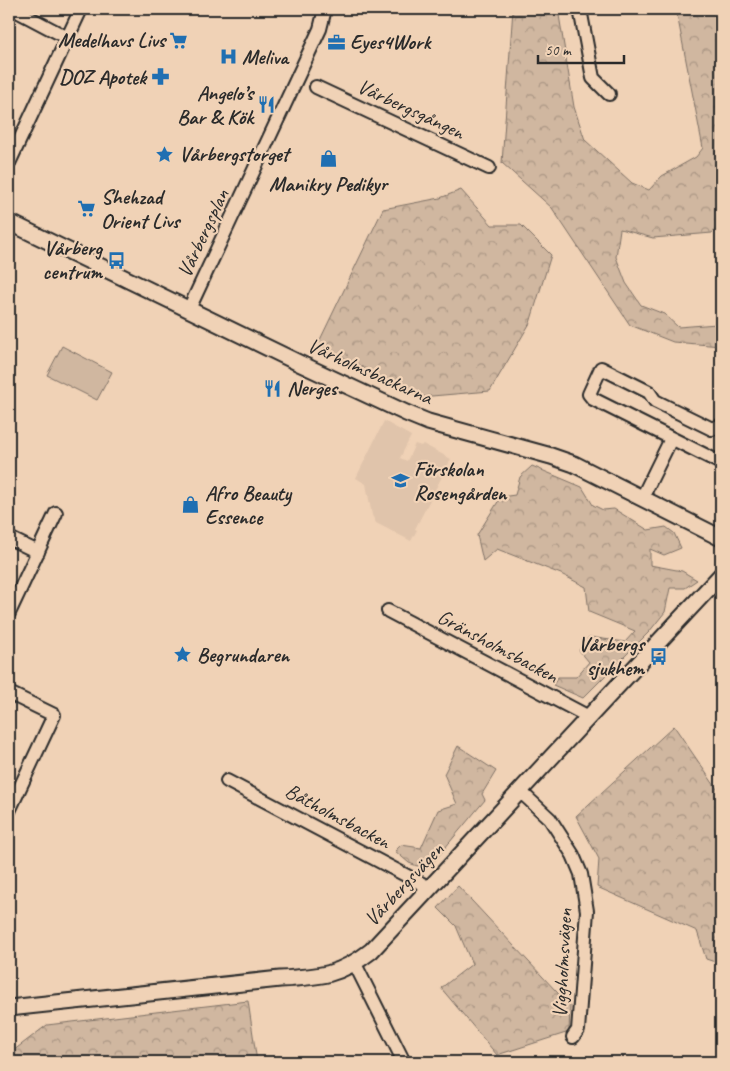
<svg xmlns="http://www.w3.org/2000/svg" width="730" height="1071" font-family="Caveat,sans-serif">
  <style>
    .built { fill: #e0c4ab }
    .forest { fill: url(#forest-crowns); stroke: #7e7166 }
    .pitch { fill: #d0b7a0; stroke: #7e7166 }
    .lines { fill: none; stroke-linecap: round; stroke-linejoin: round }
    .minor-casing { stroke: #2b2b2b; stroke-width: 16 }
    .tertiary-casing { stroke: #2b2b2b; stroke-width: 19 }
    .minor { stroke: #f0d2b6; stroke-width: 12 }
    .tertiary { stroke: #f0d2b6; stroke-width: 15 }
    .labels { text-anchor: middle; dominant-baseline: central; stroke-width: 4.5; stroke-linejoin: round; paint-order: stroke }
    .poi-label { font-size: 21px; font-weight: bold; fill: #2b2b2b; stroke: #f0d2b6; text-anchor: start }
    .street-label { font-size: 21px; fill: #2b2b2b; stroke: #f0d2b6 }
  </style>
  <defs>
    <pattern id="forest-crowns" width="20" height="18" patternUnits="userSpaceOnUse" patternTransform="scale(1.25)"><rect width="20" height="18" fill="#d0b7a0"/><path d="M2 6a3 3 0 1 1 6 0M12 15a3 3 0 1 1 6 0" fill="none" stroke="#a99583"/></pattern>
  </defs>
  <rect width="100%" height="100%" fill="#f0d2b6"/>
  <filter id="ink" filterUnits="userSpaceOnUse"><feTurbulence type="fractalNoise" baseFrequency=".02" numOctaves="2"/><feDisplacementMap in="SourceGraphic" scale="10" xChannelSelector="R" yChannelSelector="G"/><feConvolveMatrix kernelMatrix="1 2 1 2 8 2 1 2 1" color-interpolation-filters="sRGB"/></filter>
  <g filter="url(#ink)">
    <!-- built -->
    <path class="built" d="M384 421 411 436 400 458 407 461 415 444 421 446 423 444 451 459 415 529 417 530 411 541 376 523 372 515 366 484 356 478Z"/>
    <!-- forest -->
    <g class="forest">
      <path d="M513 9H558L574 107 585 140 632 183 649 190 662 176 696 157 703 148 676 9H721V222L712 233 653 238 620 229 616 257 626 283 641 305 664 314 678 327 717 324 721 337V346L673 342 630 325 552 208 502 163Z"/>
      <path d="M461 190 492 225H521L551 255 530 323 490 391 420 397 318 344 383 209 440 198Z"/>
      <path d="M532 466 582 487 593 505 603 510 614 509 648 530 666 527 674 533 681 548 664 555 650 549V565L682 571 697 580 685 588H670L665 612 649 632 583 698 553 685 558 677H576L589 662 579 650 589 637 625 642 635 631 589 612 586 587 561 574 497 549 483 561 477 535 501 497 515 495 520 477Z"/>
      <path d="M674 726 721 795V964L706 959 697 931 597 887 599 859 576 816Z"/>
      <path d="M458 746 496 771 482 794 485 800 434 861 420 867 409 863 395 851 401 845 421 848 438 810 457 804 444 774Z"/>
      <path d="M458 886 570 1006 569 1032 497 1055 441 988 472 964 456 926 438 908Z"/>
      <path d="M248 1001 257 1062H9V1054L47 1025Z"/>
    </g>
    <!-- pitch -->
    <path class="pitch" d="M62 346 112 372 97 400 47 375Z"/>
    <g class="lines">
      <defs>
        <g id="minor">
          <path d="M13 9 68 38"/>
          <path d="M580 9 593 78 609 94"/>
          <path d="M316 87 489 168"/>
          <path d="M9 163 81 9"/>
          <path d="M189 309 320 29 325 9"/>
          <path d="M721 425 712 429 655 401 649 392 601 368 589 394 593 399 721 463"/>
          <path d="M642 498 671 439"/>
          <path d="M9 538 38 552"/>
          <path d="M388 611 589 717"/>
          <path d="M9 613 56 513"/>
          <path d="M9 693 54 715 9 811"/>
          <path d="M227 781 430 888"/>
          <path d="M520 791 550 819 573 855 581 874 587 911 578 1030 573 1037"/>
          <path d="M355 964 404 1062"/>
        </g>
        <g id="tertiary">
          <path d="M9 222 301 364 406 413 428 422 551 456 574 464 721 538"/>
          <path d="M9 1008 280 979C320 977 339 976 371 951L721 575"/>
        </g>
      </defs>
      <!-- minor casing -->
      <use href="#minor" class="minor-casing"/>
      <!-- tertiary casing -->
      <use href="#tertiary" class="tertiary-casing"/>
      <!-- minor -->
      <use href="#minor" class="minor"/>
      <!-- tertiary -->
      <use href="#tertiary" class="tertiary"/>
    </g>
  </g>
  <!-- icons -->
  <defs>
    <symbol id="supermarket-bare" viewBox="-9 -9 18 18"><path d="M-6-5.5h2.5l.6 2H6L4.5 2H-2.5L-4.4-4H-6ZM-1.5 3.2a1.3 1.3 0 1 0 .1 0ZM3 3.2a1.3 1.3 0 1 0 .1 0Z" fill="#1f6fb2" stroke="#f0d2b6" stroke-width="2.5" paint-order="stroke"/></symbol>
    <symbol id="office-bare" viewBox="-9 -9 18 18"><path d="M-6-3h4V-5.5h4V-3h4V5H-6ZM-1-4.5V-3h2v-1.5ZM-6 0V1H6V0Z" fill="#1f6fb2" stroke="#f0d2b6" stroke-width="2.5" paint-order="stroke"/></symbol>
    <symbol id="hospital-bare" viewBox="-9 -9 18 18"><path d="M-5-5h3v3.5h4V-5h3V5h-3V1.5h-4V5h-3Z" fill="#1f6fb2" stroke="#f0d2b6" stroke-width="2.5" paint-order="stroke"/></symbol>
    <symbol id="pharmacy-bare" viewBox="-9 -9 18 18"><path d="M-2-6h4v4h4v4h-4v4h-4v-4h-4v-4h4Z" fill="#1f6fb2" stroke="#f0d2b6" stroke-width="2.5" paint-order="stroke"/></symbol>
    <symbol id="restaurant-bare" viewBox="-9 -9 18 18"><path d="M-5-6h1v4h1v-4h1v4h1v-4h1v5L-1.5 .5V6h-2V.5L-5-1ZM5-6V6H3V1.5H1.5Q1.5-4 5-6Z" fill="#1f6fb2" stroke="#f0d2b6" stroke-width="2.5" paint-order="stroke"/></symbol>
    <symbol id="sight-bare" viewBox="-9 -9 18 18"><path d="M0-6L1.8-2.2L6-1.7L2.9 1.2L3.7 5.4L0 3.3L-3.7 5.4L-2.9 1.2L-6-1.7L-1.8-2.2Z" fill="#1f6fb2" stroke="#f0d2b6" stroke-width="2.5" paint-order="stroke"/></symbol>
    <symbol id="shop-bare" viewBox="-9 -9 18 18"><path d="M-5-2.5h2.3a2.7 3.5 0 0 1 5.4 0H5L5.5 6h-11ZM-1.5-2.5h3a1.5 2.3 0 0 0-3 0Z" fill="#1f6fb2" stroke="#f0d2b6" stroke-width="2.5" paint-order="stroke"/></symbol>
    <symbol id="bus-bare" viewBox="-9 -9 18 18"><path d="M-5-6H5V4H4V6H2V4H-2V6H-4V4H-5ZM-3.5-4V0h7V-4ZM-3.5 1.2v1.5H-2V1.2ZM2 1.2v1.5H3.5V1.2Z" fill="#1f6fb2" stroke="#f0d2b6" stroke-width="2.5" paint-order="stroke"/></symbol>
    <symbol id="school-bare" viewBox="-9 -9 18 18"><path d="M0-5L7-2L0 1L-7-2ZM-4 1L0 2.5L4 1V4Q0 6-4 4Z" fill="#1f6fb2" stroke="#f0d2b6" stroke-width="2.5" paint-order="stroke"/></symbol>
  </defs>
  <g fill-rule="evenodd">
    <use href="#supermarket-bare" x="166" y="28" width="25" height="25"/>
    <use href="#office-bare" x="324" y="30" width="25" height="25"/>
    <use href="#hospital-bare" x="216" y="44" width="25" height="25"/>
    <use href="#pharmacy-bare" x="148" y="64" width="25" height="25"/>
    <use href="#restaurant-bare" x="254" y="92" width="25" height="25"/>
    <use href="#sight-bare" x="152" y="142" width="25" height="25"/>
    <use href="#shop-bare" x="316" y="146" width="25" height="25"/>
    <use href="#supermarket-bare" x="74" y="196" width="25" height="25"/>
    <use href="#bus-bare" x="104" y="248" width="25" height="25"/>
    <use href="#restaurant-bare" x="260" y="376" width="25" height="25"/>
    <use href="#school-bare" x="388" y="468" width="25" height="25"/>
    <use href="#shop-bare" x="178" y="492" width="25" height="25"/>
    <use href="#sight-bare" x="170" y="642" width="25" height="25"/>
    <use href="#bus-bare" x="646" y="644" width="25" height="25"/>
  </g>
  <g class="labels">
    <!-- poi labels -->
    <g class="poi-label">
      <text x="165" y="40" text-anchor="end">Medelhavs Livs</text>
      <text x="350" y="42">Eyes4Work</text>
      <text x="242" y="57">Meliva</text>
      <text x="146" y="77" text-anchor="end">DOZ Apotek</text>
      <text x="253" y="93" text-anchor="end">Angelo’s<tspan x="253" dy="24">Bar &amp; Kök</tspan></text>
      <text x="179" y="154">Vårbergstorget</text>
      <text x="328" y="184" text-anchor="middle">Manikry Pedikyr</text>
      <text x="101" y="197">Shehzad<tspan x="101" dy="24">Orient Livs</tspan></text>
      <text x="102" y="248" text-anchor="end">Vårberg<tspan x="102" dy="24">centrum</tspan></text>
      <text x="287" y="388">Nerges</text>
      <text x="414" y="469">Förskolan<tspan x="414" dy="24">Rosengården</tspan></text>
      <text x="205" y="493">Afro Beauty<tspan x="205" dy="24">Essence</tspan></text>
      <text x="644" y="644" text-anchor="end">Vårbergs<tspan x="644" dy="24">sjukhem</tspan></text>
      <text x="197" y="655">Begrundaren</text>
    </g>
    <!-- street labels -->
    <g class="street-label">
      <text transform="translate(411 109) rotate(25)">Vårbergsgången</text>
      <text transform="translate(203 233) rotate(-65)">Vårbergsplan</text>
      <text transform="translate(370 371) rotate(24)">Vårholmsbackarna</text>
      <text transform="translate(498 646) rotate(28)">Gränsholmsbacken</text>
      <text transform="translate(338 816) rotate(28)">Båtholmsbacken</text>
      <text transform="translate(404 884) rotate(-47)">Vårbergsvägen</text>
      <text transform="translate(562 963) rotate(-87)">Viggholmsvägen</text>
    </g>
  </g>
  <!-- margin -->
  <rect width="730" height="1071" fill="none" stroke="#f0d2b6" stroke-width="30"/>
  <rect x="15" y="15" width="700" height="1041" fill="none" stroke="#2b2b2b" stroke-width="2" filter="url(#ink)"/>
  <!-- scale -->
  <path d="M538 55v8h86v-8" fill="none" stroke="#2b2b2b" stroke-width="2.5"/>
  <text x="545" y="55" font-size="15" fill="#2b2b2b" stroke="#f0d2b6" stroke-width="4" paint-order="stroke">50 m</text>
</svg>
